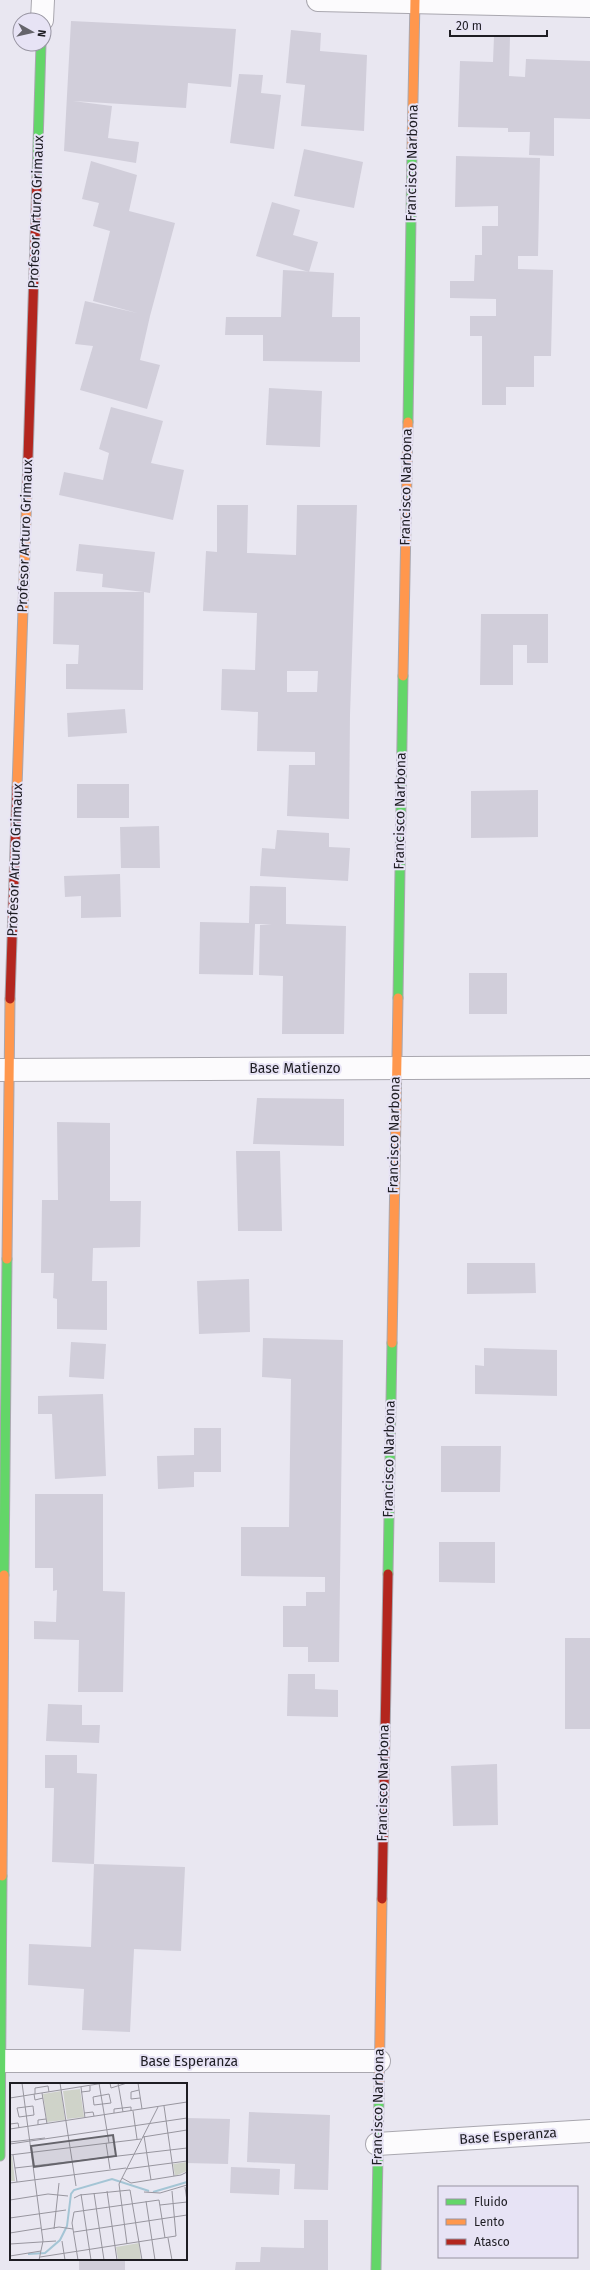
<svg xmlns="http://www.w3.org/2000/svg" width="590" height="2270" font-family="'Fira Sans',sans-serif">
  <style>
    .building { fill: #d1ceda; fill-rule: evenodd }
    .lines { fill: none; stroke-linecap: round; stroke-linejoin: round }
    .street-casing { stroke: #a9a7af; stroke-width: 24 }
    .fast-casing { stroke: #a9a7af; stroke-width: 11 }
    .slow-casing { stroke: #a9a7af; stroke-width: 11 }
    .jam-casing { stroke: #a9a7af; stroke-width: 11 }
    .street { stroke: #fcfbfd; stroke-width: 22 }
    .fast { stroke: #63d668; stroke-width: 9 }
    .slow { stroke: #ff974d; stroke-width: 9 }
    .jam { stroke: #b3261e; stroke-width: 9 }
    .labels { text-anchor: middle; dominant-baseline: central; stroke-width: 4; stroke-linejoin: round; paint-order: stroke }
    .street-label { font-size: 14px; fill: #1e1d23; stroke: #e7e3f5 }
    .inset-river { fill: none; stroke: #a4c5d5; stroke-width: 2 }
    .inset-road { fill: none; stroke: #98969f; stroke-width: 1 }
    .view { fill: #65646b; fill-opacity: 0.15; stroke: #65646b; stroke-width: 2 }
    .inset-edge { fill: none; stroke: #1e1d23; stroke-width: 2 }
  </style>
  <rect width="100%" height="100%" fill="#e9e7f1"/>
  <!-- building -->
  <g class="building">
    <path d="M71 21 236 29 231 87 188 83 186 108 73 101 112 106 108 138 139 142 136 163 64 151Z"/>
    <path d="M291 30 321 33 320 51 367 55 364 131 301 126 305 85 286 83Z"/>
    <path d="M494 36 510 37 509 76 525 77 526 59 590 61V119L554 118V156L529 155 530 132H508V128L458 127 460 61 493 62Z"/>
    <path d="M239 74 263 75 261 93 281 95 274 149 230 143Z"/>
    <path d="M304 149 363 162 354 208 294 196Z"/>
    <path d="M456 156 540 158 538 256H518V269L553 270 551 356H534V387H506V405H482V336H470V316H496V299L450 298V281H474L475 255H482V226H498V206L455 207Z"/>
    <path d="M91 161 137 175 129 211 175 223 150 316 140 360 160 365 147 409 80 390 93 346 75 344 85 301 137 313 93 301 110 231 93 226 99 203 82 199Z"/>
    <path d="M272 202 300 210 293 235 318 242 309 272 256 256Z"/>
    <path d="M283 270 334 273 332 317H360V362L263 361V335H225L226 317H281Z"/>
    <path d="M269 388 322 391 320 447 266 445Z"/>
    <path d="M111 407 163 421 151 463 184 470 173 520 59 495 64 472 103 480 109 453 99 449Z"/>
    <path d="M217 505H248L247 553 296 555 297 505H357L350 715 349 819 287 816 289 765H315V752L257 751 258 712 221 710 222 669 255 670 257 613 203 611 206 551 217 552ZM287 671H318L317 692H287Z"/>
    <path d="M79 544 155 552 150 593 144 592 143 690 66 689V664H78L79 645 53 644 54 592H144L102 587 103 574 76 571Z"/>
    <path d="M481 614H548V663H527V645H513V685H480Z"/>
    <path d="M125 709 127 733 68 737 67 713Z"/>
    <rect x="77" y="784" width="52" height="34"/>
    <path d="M538 790V837L471 838V791Z"/>
    <path d="M159 826 160 868H121L120 827Z"/>
    <path d="M277 830 329 833V847L350 848 348 881 260 876 262 848 275 849Z"/>
    <path d="M120 874 121 917 81 918V896L65 897 64 876Z"/>
    <path d="M250 886 286 887V924L346 926 344 1034H282L283 976 259 975 260 925 272 924H255L253 975 199 974 200 922 249 923Z"/>
    <rect x="469" y="973" width="38" height="41"/>
    <path d="M257 1098 344 1099V1146L253 1144Z"/>
    <path d="M57 1122 110 1123V1201H141L140 1247 93 1248 92 1281H107V1330L57 1329V1299L53 1298 54 1273H41L42 1200H58Z"/>
    <path d="M236 1151H280L282 1231H238Z"/>
    <path d="M467 1263H535L536 1293 467 1294Z"/>
    <path d="M249 1279 250 1332 199 1334 197 1281Z"/>
    <path d="M263 1338 343 1340 339 1662H308V1647H283V1606H306V1592H325V1577L241 1576V1527H289L291 1379 262 1377Z"/>
    <path d="M71 1342 106 1344 104 1379 69 1377Z"/>
    <path d="M484 1348 557 1350V1396L475 1394V1365L484 1366Z"/>
    <path d="M103 1394 106 1476 55 1479 52 1414H38V1396Z"/>
    <path d="M194 1428H221V1472H194V1487L158 1489 157 1456 194 1455Z"/>
    <path d="M441 1446H501L500 1492H441Z"/>
    <path d="M35 1494H103V1591L125 1592 123 1692H78L79 1640 34 1639V1621L56 1622 57 1590 53 1591V1568H35Z"/>
    <path d="M439 1542H495V1583L439 1582Z"/>
    <rect x="565" y="1638" width="25" height="91"/>
    <path d="M288 1674H315V1689L338 1690V1717L287 1716Z"/>
    <path d="M48 1704 82 1705V1725H100L99 1743 46 1741Z"/>
    <path d="M45 1755H77V1773L97 1774 94 1864 52 1862 54 1788H45Z"/>
    <path d="M497 1764 498 1825 453 1826 451 1766Z"/>
    <path d="M94 1864 185 1867 181 1951 134 1949 130 2032 82 2030 84 1989 28 1985 29 1944 91 1947Z"/>
    <path d="M249 2112 330 2115 328 2190 294 2189 295 2164 247 2162Z"/>
    <path d="M186 2118 230 2119 228 2164 186 2163Z"/>
    <path d="M231 2167 280 2169 279 2195 230 2193Z"/>
    <path d="M304 2220H328V2270H235L236 2262H260L261 2247 304 2248Z"/>
    <path d="M79 2259 125 2260V2270H79Z"/>
  </g>
  <g class="lines">
    <defs>
      <g id="street">
        <path d="M318 0 590 6"/>
        <path d="M42 20 43 0"/>
        <path d="M0 1070 590 1067"/>
        <path d="M0 2061H379"/>
        <path d="M377 2144 590 2131"/>
      </g>
      <g id="fast">
        <path d="M37 178 41 44"/>
        <path d="M408 422 412 149"/>
        <path d="M398 998 403 676"/>
        <path d="M388 1574 392 1343"/>
        <path d="M4 1575 7 1259"/>
        <path d="M0 2156 2 1876"/>
        <path d="M376 2270 379 2095"/>
      </g>
      <g id="slow">
        <path d="M412 149 415 0"/>
        <path d="M403 676 408 422"/>
        <path d="M17 788 27 489"/>
        <path d="M7 1259 10 999"/>
        <path d="M392 1343 398 998"/>
        <path d="M2 1876 4 1575"/>
        <path d="M379 2095 382 1899"/>
      </g>
      <g id="jam">
        <path d="M27 489 37 178"/>
        <path d="M10 999 17 788"/>
        <path d="M382 1899 388 1574"/>
      </g>
    </defs>
    <!-- street casing -->
    <use href="#street" class="street-casing"/>
    <!-- fast casing -->
    <use href="#fast" class="fast-casing"/>
    <!-- slow casing -->
    <use href="#slow" class="slow-casing"/>
    <!-- jam casing -->
    <use href="#jam" class="jam-casing"/>
    <!-- street -->
    <use href="#street" class="street"/>
    <!-- fast -->
    <use href="#fast" class="fast"/>
    <!-- slow -->
    <use href="#slow" class="slow"/>
    <!-- jam -->
    <use href="#jam" class="jam"/>
  </g>
  <g class="labels">
    <!-- street labels -->
    <g class="street-label">
      <text transform="translate(412 163) rotate(-89)">Francisco Narbona</text>
      <text transform="translate(36 212) rotate(-88)">Profesor Arturo Grimaux</text>
      <text transform="translate(406 487) rotate(-89)">Francisco Narbona</text>
      <text transform="translate(25 536) rotate(-88)">Profesor Arturo Grimaux</text>
      <text transform="translate(400 811) rotate(-89)">Francisco Narbona</text>
      <text transform="translate(15 860) rotate(-88)">Profesor Arturo Grimaux</text>
      <text x="295" y="1068">Base Matienzo</text>
      <text transform="translate(394 1135) rotate(-89)">Francisco Narbona</text>
      <text transform="translate(389 1459) rotate(-89)">Francisco Narbona</text>
      <text transform="translate(383 1783) rotate(-89)">Francisco Narbona</text>
      <text x="189" y="2061">Base Esperanza</text>
      <text transform="translate(378 2107) rotate(-89)">Francisco Narbona</text>
      <text transform="translate(508 2136) rotate(-4)">Base Esperanza</text>
    </g>
  </g>
  <!-- overview -->
  <g transform="translate(10 2083)">
    <rect width="177" height="177" fill="#e9e7f1"/>
    <path d="M70 6 74 34 57 36 53 8ZM51 8 55 37 37 39 33 11ZM0 73H2L5 98H0ZM177 79V88L165 93 163 81ZM129 160 131 177H108L106 164Z" fill="#cfd3c9"/>
    <path class="inset-river" d="M143 109 177 99M18 171 35 170 50 157 57 143 61 111 64 107 102 96 139 108"/>
    <path class="inset-road" d="M12 0 33 158 29 177M50 0 66 103M89 0 99 60M100 0 101 5 117 0M108 0 113 29M128 0 132 26M71 4 75 35M129 7 121 9V16L130 15M71 9 80 8V3M32 10 37 41M24 11 25 17 33 15M25 11V5L38 3 39 9M99 11 101 20 84 22 83 14ZM0 15 94 0M23 23 24 32 9 34 7 25ZM154 23 164 93M123 28 127 56M74 30 83 29 84 33M104 30V26L121 24V28M0 41 8 40 9 45M28 42V37L36 36M0 46 177 19M134 53 141 97M133 54 177 47M0 59 35 55M96 60 100 86M0 61 177 35M0 72 131 56M3 72 7 99M5 85 177 65M116 86 177 78M112 95 121 100 171 92 177 89M0 100 116 85M175 104 177 118M97 108 107 177M134 109 150 110 177 102M84 110 94 177M71 111 81 177M64 115 70 112 120 107 132 177M0 117 38 111 58 113M136 118 145 177M150 122 177 119M0 135 56 127M44 146 49 100M31 147 49 144 63 146M64 149 177 132M0 150 31 145M158 155 162 177M52 158 55 177M0 161 46 158M117 161 109 101 148 24M0 173 31 168M30 174 166 153 162 108M68 177 62 140 64 129 149 117 155 155"/>
    <path class="view" d="M103 52 106 73 24 84 21 63Z"/>
    <rect width="177" height="177" class="inset-edge"/>
  </g>
  <!-- legend -->
  <rect x="438" y="2186" width="140" height="72" fill="#e7e3f5" stroke="#9794a1"/>
  <rect x="446" y="2199" width="20" height="6" fill="#63d668" stroke="#9794a1"/>
  <text x="474" y="2206" font-size="12" fill="#1e1d23">Fluido</text>
  <rect x="446" y="2219" width="20" height="6" fill="#ff974d" stroke="#9794a1"/>
  <text x="474" y="2226" font-size="12" fill="#1e1d23">Lento</text>
  <rect x="446" y="2239" width="20" height="6" fill="#b3261e" stroke="#9794a1"/>
  <text x="474" y="2246" font-size="12" fill="#1e1d23">Atasco</text>
  <!-- north arrow -->
  <g transform="translate(32 32) rotate(98)"><circle r="19" fill="#e7e3f5" stroke="#9794a1"/>
  <path d="M0-3L7 15L0 10L-7 15Z" fill="#65646b"/>
  <text y="-6" font-size="11" font-weight="bold" text-anchor="middle" fill="#1e1d23">N</text>
  </g>
  <!-- scale -->
  <path d="M450 30v6h97v-6" fill="none" stroke="#1e1d23" stroke-width="2"/>
  <text x="456" y="30" font-size="12" fill="#1e1d23" stroke="#e7e3f5" stroke-width="3" paint-order="stroke">20 m</text>
</svg>
